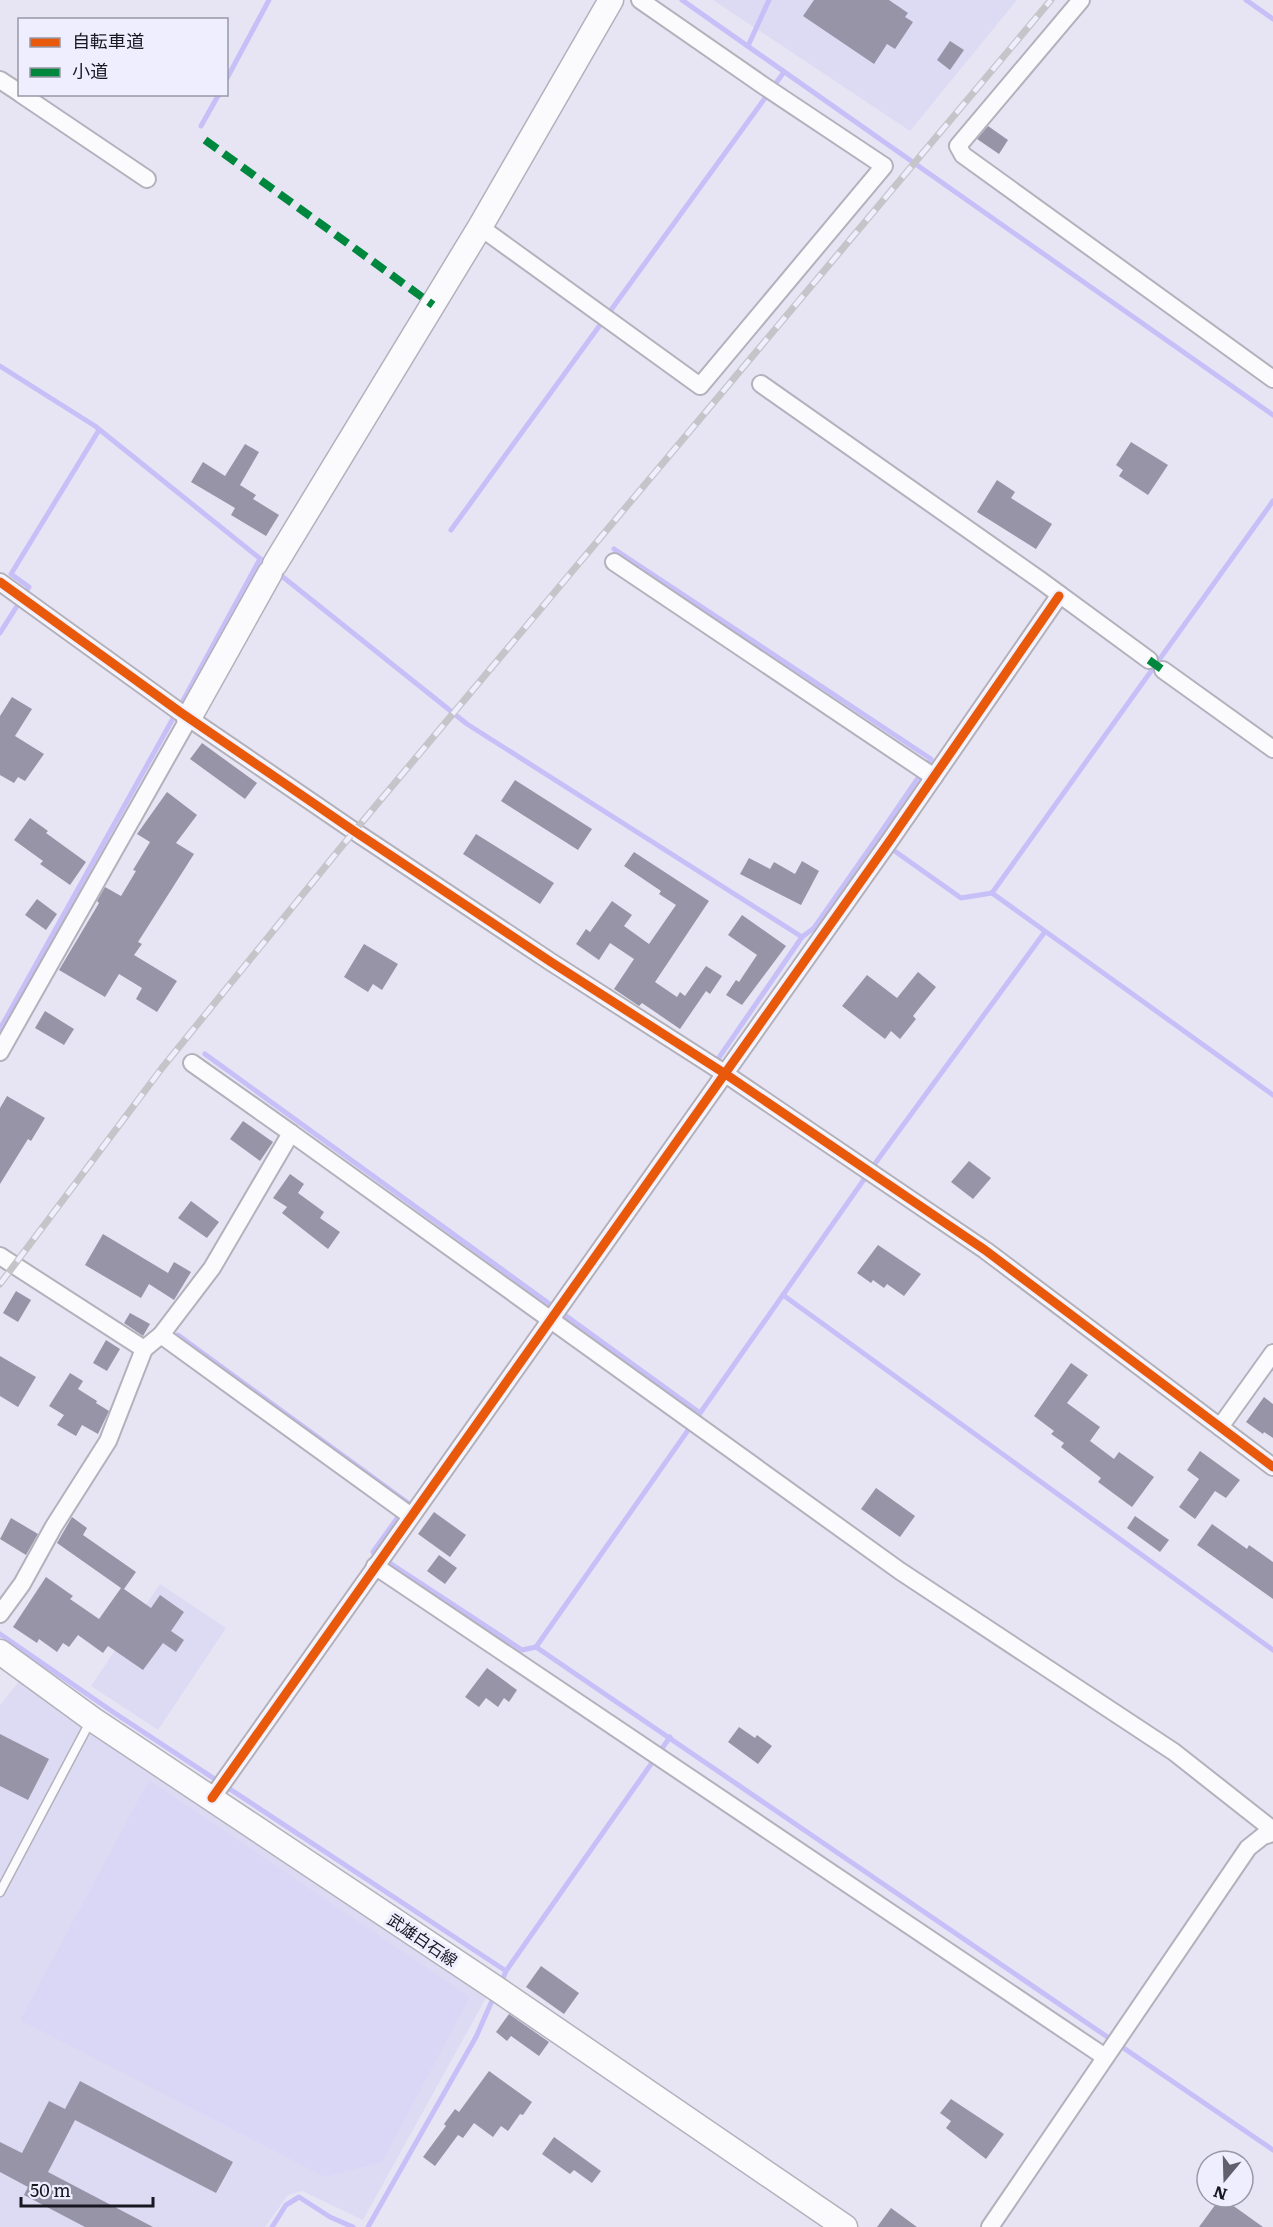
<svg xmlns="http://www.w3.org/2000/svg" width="1273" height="2227" font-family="Literata,'Noto Sans JP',serif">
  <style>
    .built { fill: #dddbf3 }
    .green { fill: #dad7f6 }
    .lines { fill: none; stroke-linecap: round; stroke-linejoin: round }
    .stream { stroke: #c7bff7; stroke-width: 5 }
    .building { fill: #9894a8 }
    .lane-casing { stroke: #b2b1bc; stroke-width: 11 }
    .street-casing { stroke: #b2b1bc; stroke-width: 20 }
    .secondary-casing { stroke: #b2b1bc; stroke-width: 27 }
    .lane { stroke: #fbfbfd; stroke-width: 8 }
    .street { stroke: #fbfbfd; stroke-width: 16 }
    .secondary { stroke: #fbfbfd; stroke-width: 24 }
    .rail-casing { stroke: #c5c5c9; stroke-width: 7 }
    .rail { stroke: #efeefe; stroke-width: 4.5; stroke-dasharray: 14; stroke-linecap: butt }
    .quiet { stroke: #00873e; stroke-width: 8; stroke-dasharray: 15 8; stroke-linecap: butt }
    .cycleway-casing { stroke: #efeefe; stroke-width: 13 }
    .cycleway { stroke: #e8590c; stroke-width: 9 }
    .labels { text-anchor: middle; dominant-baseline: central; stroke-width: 6; stroke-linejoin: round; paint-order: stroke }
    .street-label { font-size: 16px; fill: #191822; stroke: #efeefe }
  </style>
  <rect width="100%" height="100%" fill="#e7e5f4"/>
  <!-- built -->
  <g class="built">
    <path d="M713 0H1017L910 131Z"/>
    <path d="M160 1584 226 1628 158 1730 91 1686Z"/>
    <path d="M21 1679 486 1998 363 2220 302 2191 288 2195 265 2227H0V1705Z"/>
  </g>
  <!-- green -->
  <path class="green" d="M149 1780 470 1997 382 2162 325 2177 20 2020Z"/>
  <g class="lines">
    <!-- stream -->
    <g class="stream">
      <path d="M682 0 1273 415"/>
      <path d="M1246 0 1273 19"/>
      <path d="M748 46 769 0"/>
      <path d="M226 80 269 0"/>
      <path d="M201 126 219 94"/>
      <path d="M0 366 95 426 268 565"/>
      <path d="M1273 501 992 893 1273 1095"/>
      <path d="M451 530 784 72"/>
      <path d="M614 549 931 759 877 838"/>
      <path d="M278 573 467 724 802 937 718 1059"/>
      <path d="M0 633 29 587 11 574 99 430"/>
      <path d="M889 847 961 898 992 893"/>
      <path d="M1044 933 879 1158 536 1647 1273 2150"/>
      <path d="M802 937 814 928 877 838 879 840"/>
      <path d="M0 1029 185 697 260 559"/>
      <path d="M205 1054 700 1413"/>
      <path d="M783 1295 1273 1650"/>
      <path d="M178 1335 408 1503 373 1552 522 1650 536 1647"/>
      <path d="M0 1634 113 1712 506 1971 501 1983"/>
      <path d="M506 1971 670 1737"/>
      <path d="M272 2227 286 2205 299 2197 330 2217 353 2227"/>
      <path d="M368 2227 476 2037 495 1994"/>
    </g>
  </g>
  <!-- building -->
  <g class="building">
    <path d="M814 0H889L908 13 905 17 913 22 895 49 887 44 874 64 803 16Z"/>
    <path d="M950 41 964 50 950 70 937 60Z"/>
    <path d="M988 126 1008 140 999 154 977 139Z"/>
    <path d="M1131 442 1168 465 1148 495 1119 476 1123 470 1116 465Z"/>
    <path d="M245 444 259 452 240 485 256 495 253 499 279 515 266 536 231 515 235 508 191 482 203 462 225 476Z"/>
    <path d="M997 480 1015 492 1011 498 1052 524 1036 549 977 512Z"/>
    <path d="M12 697 32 709 15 736 44 754 25 781 18 777 14 783 0 775V716Z"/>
    <path d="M202 743 257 783 245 799 190 759Z"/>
    <path d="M515 780 592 829 578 850 501 801Z"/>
    <path d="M167 792 197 815 176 843 194 854 138 942 142 944 134 955 177 981 157 1012 136 999 142 988 119 974 105 997 59 970 99 903 97 901 105 887 121 896 136 871 133 870 150 842 137 834Z"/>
    <path d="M30 818 48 831 46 833 86 862 70 885 40 864 43 861 14 840Z"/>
    <path d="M476 834 554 883 540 904 463 854Z"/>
    <path d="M634 852 709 901 655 982 677 997 680 992 685 996 706 966 722 976 710 994 706 991 680 1029 642 1003 639 1006 614 989 634 959 610 943 599 960 576 944 586 929 590 932 612 901 632 915 624 926 649 944 676 905 659 894 661 891 624 866Z"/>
    <path d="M749 858 770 869 774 862 795 874 802 861 819 871 801 905 740 874Z"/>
    <path d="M37 899 57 914 46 930 25 915Z"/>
    <path d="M742 915 786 946 742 1005 726 995 736 980 739 982 757 955 728 935Z"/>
    <path d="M364 944 398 964 382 990 373 984 368 992 344 977Z"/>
    <path d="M918 972 936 987 913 1016 916 1019 900 1039 891 1031 885 1039 842 1006 867 975 897 998Z"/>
    <path d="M45 1011 74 1029 64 1045 35 1028Z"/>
    <path d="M7 1096 45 1118 31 1141 28 1139 0 1184V1108Z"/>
    <path d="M243 1121 273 1142 260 1161 230 1139Z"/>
    <path d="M969 1161 991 1178 973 1199 951 1182Z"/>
    <path d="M290 1174 304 1184 298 1193 324 1212 320 1218 340 1232 328 1249 282 1213 287 1207 273 1198Z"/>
    <path d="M191 1201 219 1222 207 1238 178 1218Z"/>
    <path d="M103 1234 168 1273 174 1262 191 1272 174 1300 149 1284 141 1298 85 1265Z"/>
    <path d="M878 1245 921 1274 904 1296 887 1284 884 1288 873 1280 871 1283 857 1273Z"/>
    <path d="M16 1291 31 1300 18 1322 3 1313Z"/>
    <path d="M130 1313 150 1324 143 1336 124 1323Z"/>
    <path d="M106 1340 120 1349 107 1371 93 1363Z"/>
    <path d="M0 1356 36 1377 18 1407 0 1396Z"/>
    <path d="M1071 1363 1088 1375 1067 1403 1100 1427 1090 1441 1114 1459 1119 1452 1154 1477 1132 1507 1098 1482 1101 1478 1061 1447 1064 1443 1051 1434 1054 1431 1034 1416Z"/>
    <path d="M70 1373 83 1381 78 1389 97 1401 96 1403 109 1411 98 1434 82 1425 76 1436 57 1425 64 1415 49 1406Z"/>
    <path d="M1264 1397 1273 1404V1438L1264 1432 1263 1434 1246 1422Z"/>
    <path d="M1200 1451 1240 1480 1226 1498 1215 1491 1195 1519 1179 1507 1199 1479 1187 1470Z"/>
    <path d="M876 1488 915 1516 900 1537 861 1509Z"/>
    <path d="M434 1512 466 1535 450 1557 418 1534Z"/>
    <path d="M1135 1516 1169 1540 1160 1552 1127 1528Z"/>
    <path d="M72 1517 87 1528 83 1535 136 1572 124 1589 151 1608 160 1595 184 1612 171 1631 184 1640 176 1652 163 1643 143 1670 108 1646 103 1653 78 1635 69 1647 63 1643 57 1652 39 1639 37 1643 13 1627 46 1577 73 1596 70 1599 99 1619 121 1588 57 1543Z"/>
    <path d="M11 1518 38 1534 26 1555 0 1539Z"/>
    <path d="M1212 1524 1247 1549 1249 1545 1273 1562V1599L1197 1545Z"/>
    <path d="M439 1555 457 1568 445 1584 427 1571Z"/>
    <path d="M487 1668 517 1690 509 1702 504 1698 498 1707 486 1698 479 1707 465 1697Z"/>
    <path d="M739 1727 755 1738 757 1735 772 1746 758 1764 728 1742Z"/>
    <path d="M0 1734 49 1759 28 1800 0 1786Z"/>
    <path d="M541 1966 579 1993 564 2014 526 1987Z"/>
    <path d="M509 2014 549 2042 539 2056 511 2036 507 2041 496 2032Z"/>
    <path d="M489 2071 532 2102 523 2115 520 2114 508 2131 501 2126 493 2137 474 2123 463 2138 458 2135 435 2166 423 2157 446 2126 444 2124 455 2109 459 2112Z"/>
    <path d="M80 2081 233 2162 216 2193 75 2120 48 2172 153 2227H85L24 2195 28 2187 0 2172V2142L22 2153 49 2101 65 2109Z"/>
    <path d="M951 2099 1004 2134 986 2159 946 2128 951 2121 940 2113Z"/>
    <path d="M554 2137 601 2171 592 2183 574 2170 570 2174 542 2154Z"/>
    <path d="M1221 2197 1263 2227H1199Z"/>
    <path d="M891 2208 917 2227H877Z"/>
  </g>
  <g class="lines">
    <defs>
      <path id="lane" d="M0 1892 91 1720"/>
      <g id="street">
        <path d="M1081 0 958 146 963 155 1273 379"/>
        <path d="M0 80 20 93"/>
        <path d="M21 94 147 179"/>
        <path d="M480 227 700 386 884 166 764 86 640 0"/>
        <path d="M761 384 1040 580 1149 660"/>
        <path d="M614 562 934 777"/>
        <path d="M0 582 180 712 354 831 551 962 724 1073 985 1250 1273 1467"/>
        <path d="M1163 670 1273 749"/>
        <path d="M0 1052 189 718"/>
        <path d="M192 1063 291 1133"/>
        <path d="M0 1256 144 1349 108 1441 54 1526 22 1584 0 1614"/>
        <path d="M161 1335 411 1516"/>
        <path d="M144 1349 161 1335 212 1268 291 1133 900 1571 1174 1752 1273 1830"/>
        <path d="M1220 1427 1273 1353"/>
        <path d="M375 1566 1105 2057"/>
        <path d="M212 1798 891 839 1059 596"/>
        <path d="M990 2227 1248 1848 1263 1836 1273 1833"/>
      </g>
      <g id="secondary">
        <path d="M275 564 480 227 611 0"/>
        <path d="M189 718 270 573"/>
        <path d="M0 1652 92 1719 497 1989 845 2227"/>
      </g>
    </defs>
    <!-- lane casing -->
    <use href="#lane" class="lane-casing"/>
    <!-- street casing -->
    <use href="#street" class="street-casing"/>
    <!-- secondary casing -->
    <use href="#secondary" class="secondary-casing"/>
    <!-- lane -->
    <use href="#lane" class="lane"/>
    <!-- street -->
    <use href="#street" class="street"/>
    <!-- secondary -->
    <use href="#secondary" class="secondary"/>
    <defs>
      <path id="rail" d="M0 1284 162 1068 342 846 1051 0"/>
    </defs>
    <!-- rail casing -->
    <use href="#rail" class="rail-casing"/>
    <!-- rail -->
    <use href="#rail" class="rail"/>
    <!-- quiet -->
    <g class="quiet">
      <path d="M205 140 433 305"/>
      <path d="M1149 660 1163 670"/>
    </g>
    <defs>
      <g id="cycleway">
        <path d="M0 582 180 712 354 831 551 962 724 1073 985 1250 1273 1467"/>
        <path d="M212 1798 891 839 1059 596"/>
      </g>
    </defs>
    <!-- cycleway casing -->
    <use href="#cycleway" class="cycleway-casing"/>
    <!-- cycleway -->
    <use href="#cycleway" class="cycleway"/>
  </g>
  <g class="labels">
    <!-- street labels -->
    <g class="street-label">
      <text transform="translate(423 1939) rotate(34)">武雄白石線</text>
    </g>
  </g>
  <!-- legend -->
  <rect x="18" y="18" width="210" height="78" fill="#efeefe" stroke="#9998a6" stroke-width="1.5"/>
  <rect x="30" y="38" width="30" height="9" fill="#e8590c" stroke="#9998a6" stroke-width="1.5"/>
  <text x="72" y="48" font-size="18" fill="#191822">自転車道</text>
  <rect x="30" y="68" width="30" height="9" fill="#00873e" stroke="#9998a6" stroke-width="1.5"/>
  <text x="72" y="78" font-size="18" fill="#191822">小道</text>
  <!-- north arrow -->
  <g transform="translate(1225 2179) rotate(199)"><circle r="28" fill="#efeefe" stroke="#9998a6" stroke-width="1.5"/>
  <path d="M0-4.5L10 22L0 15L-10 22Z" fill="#61606c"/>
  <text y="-9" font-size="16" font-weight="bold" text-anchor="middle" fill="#191822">N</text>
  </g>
  <!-- scale -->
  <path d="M21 2197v9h132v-9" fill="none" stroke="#191822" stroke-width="3"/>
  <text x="30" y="2197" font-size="18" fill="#191822" stroke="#efeefe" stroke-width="4.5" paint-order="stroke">50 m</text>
</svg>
